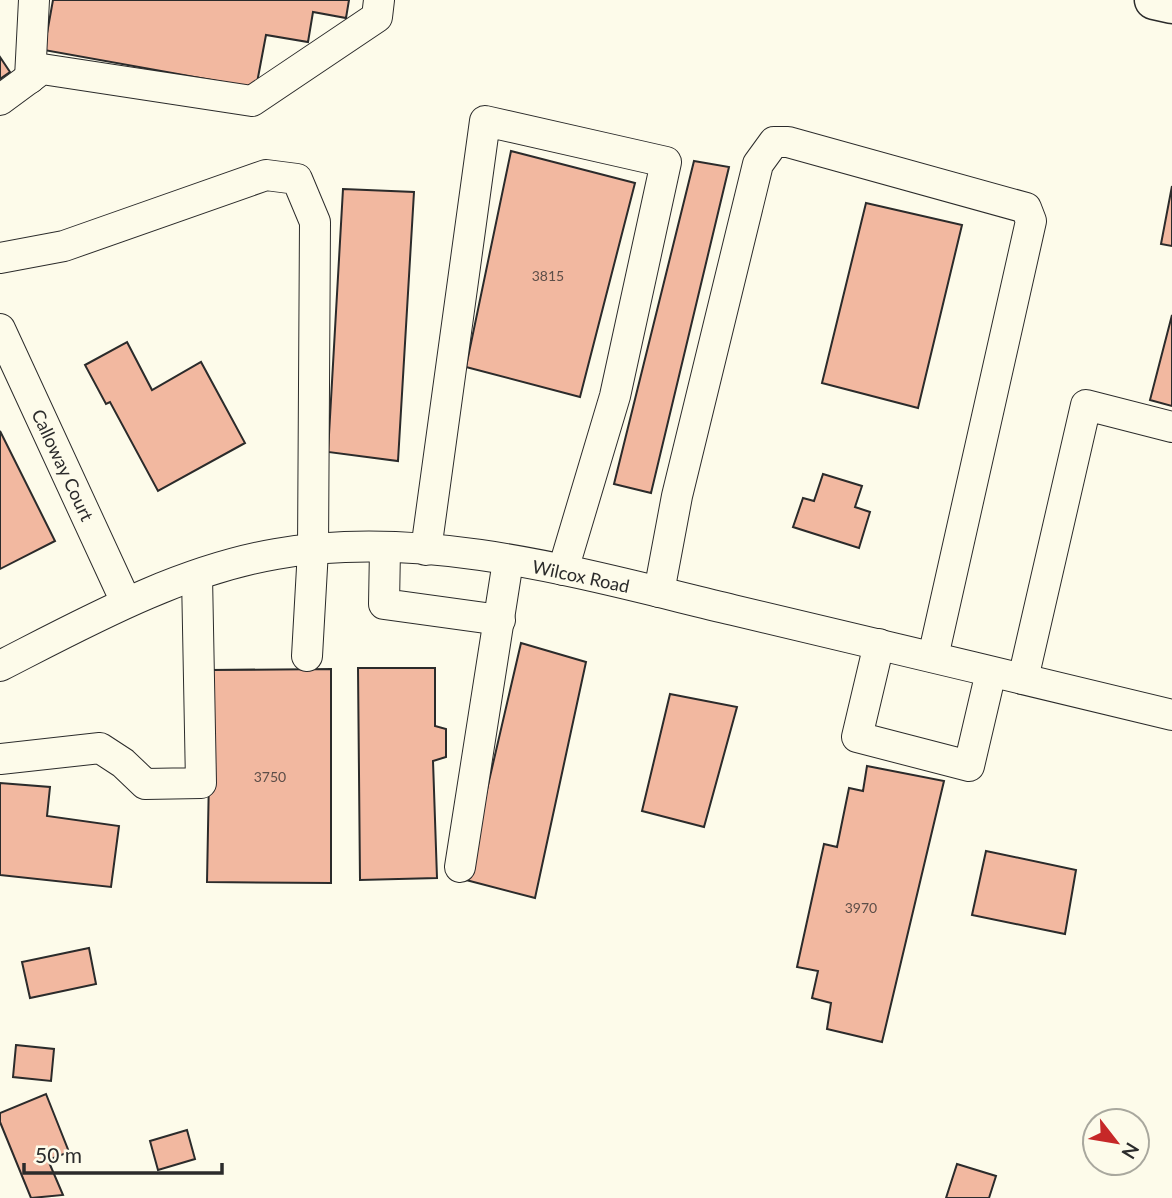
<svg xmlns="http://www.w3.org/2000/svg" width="1172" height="1198" font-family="Lato,sans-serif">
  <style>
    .building { fill: #f2b8a0; stroke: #2b2b2b; stroke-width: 2 }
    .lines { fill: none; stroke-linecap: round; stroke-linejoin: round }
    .minor-casing { stroke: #2b2b2b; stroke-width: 32 }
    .highway-casing { stroke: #2b2b2b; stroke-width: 41 }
    .minor { stroke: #fdfbea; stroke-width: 30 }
    .highway { stroke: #fdfbea; stroke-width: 38 }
    .labels { text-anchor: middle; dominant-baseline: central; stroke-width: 5; stroke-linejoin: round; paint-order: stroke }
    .number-label { font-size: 14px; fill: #5d4e48 }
    .street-label { font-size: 18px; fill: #2b2b2b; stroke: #fdfbea }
  </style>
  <rect width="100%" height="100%" fill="#fdfbea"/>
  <!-- building -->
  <g class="building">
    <path d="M53 0H349L346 18 313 12 308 42 266 35 256 88 44 50Z"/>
    <path d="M0 57 10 72 0 79Z"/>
    <path d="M511 151 635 183 580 397 466 367Z"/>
    <path d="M694 161 729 167 651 493 614 484Z"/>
    <path d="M1172 186V246L1161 244Z"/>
    <path d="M343 189 414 192 398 461 328 452Z"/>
    <path d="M866 203 962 225 918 408 822 383Z"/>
    <path d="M1172 315V406L1150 400Z"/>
    <path d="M127 342 152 390 201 362 245 443 158 491 110 402 106 404 85 365Z"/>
    <path d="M0 431 55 541 0 569Z"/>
    <path d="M823 474 862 486 855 507 870 512 859 548 793 527 803 498 814 501Z"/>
    <path d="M521 643 586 662 535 898 466 880Z"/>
    <path d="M358 668H435V726L446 729V757L433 761 437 878 360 880Z"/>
    <path d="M331 669V883L207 882 211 670Z"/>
    <path d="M670 694 737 707 704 827 642 811Z"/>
    <path d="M867 766 944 781 882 1042 827 1029 831 1003 812 998 818 971 797 967 824 844 837 847 849 788 863 791Z"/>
    <path d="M0 783 50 787 47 816 119 826 111 887 0 875Z"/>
    <path d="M986 851 1076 870 1065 934 972 915Z"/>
    <path d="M89 948 96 984 30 998 22 962Z"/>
    <path d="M16 1045 54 1049 51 1081 13 1077Z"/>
    <path d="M46 1094 69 1152 48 1160 63 1195 31 1198 0 1122V1113Z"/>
    <path d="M187 1130 195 1159 158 1170 150 1141Z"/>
    <path d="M957 1164 996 1176 989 1198H946Z"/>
  </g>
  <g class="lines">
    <defs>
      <g id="minor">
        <path d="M30 78 34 0"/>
        <path d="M0 100 42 69 252 101 377 17 379 0"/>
        <path d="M0 258 64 246 266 175 297 179 315 222 313 550 307 656"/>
        <path d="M0 329 126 602"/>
        <path d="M385 549 384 604 500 620"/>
        <path d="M426 550 485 121 666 162 615 396 563 570"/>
        <path d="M659 592 677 496 758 164 774 142H788L1026 208 1031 221 933 657"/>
        <path d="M879 644 857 737 969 766 991 672"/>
        <path d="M0 666C88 621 178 571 276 554 429 528 586 575 733 610 879 644 1026 680 1172 715"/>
        <path d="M1023 679 1086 405 1172 427"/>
        <path d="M0 759 100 748 123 763 145 784 201 783 197 576"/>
        <path d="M460 867 508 561"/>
      </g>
      <path id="highway" d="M1154 0 1172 4"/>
    </defs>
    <!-- minor casing -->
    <use href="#minor" class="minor-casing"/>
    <!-- highway casing -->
    <use href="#highway" class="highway-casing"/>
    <!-- minor -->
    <use href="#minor" class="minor"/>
    <!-- highway -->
    <use href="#highway" class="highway"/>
  </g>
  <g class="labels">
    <!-- number labels -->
    <g class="number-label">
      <text x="548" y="275">3815</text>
      <text x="270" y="776">3750</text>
      <text x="861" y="907">3970</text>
    </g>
    <!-- street labels -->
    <g class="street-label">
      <text transform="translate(63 465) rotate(65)">Calloway Court</text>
      <text transform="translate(581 576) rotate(12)">Wilcox Road</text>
    </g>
  </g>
  <!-- north arrow -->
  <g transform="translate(1116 1142) rotate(121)"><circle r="33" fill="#fdfbea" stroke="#a9a89e" stroke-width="2"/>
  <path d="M0-5L12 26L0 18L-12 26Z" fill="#c62828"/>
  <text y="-10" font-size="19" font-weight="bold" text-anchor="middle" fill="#2b2b2b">N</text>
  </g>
  <!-- scale -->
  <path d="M24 1163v10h198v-10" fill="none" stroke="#2b2b2b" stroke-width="3.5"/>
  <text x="35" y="1163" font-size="21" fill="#2b2b2b" stroke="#fdfbea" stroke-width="5" paint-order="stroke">50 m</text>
</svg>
